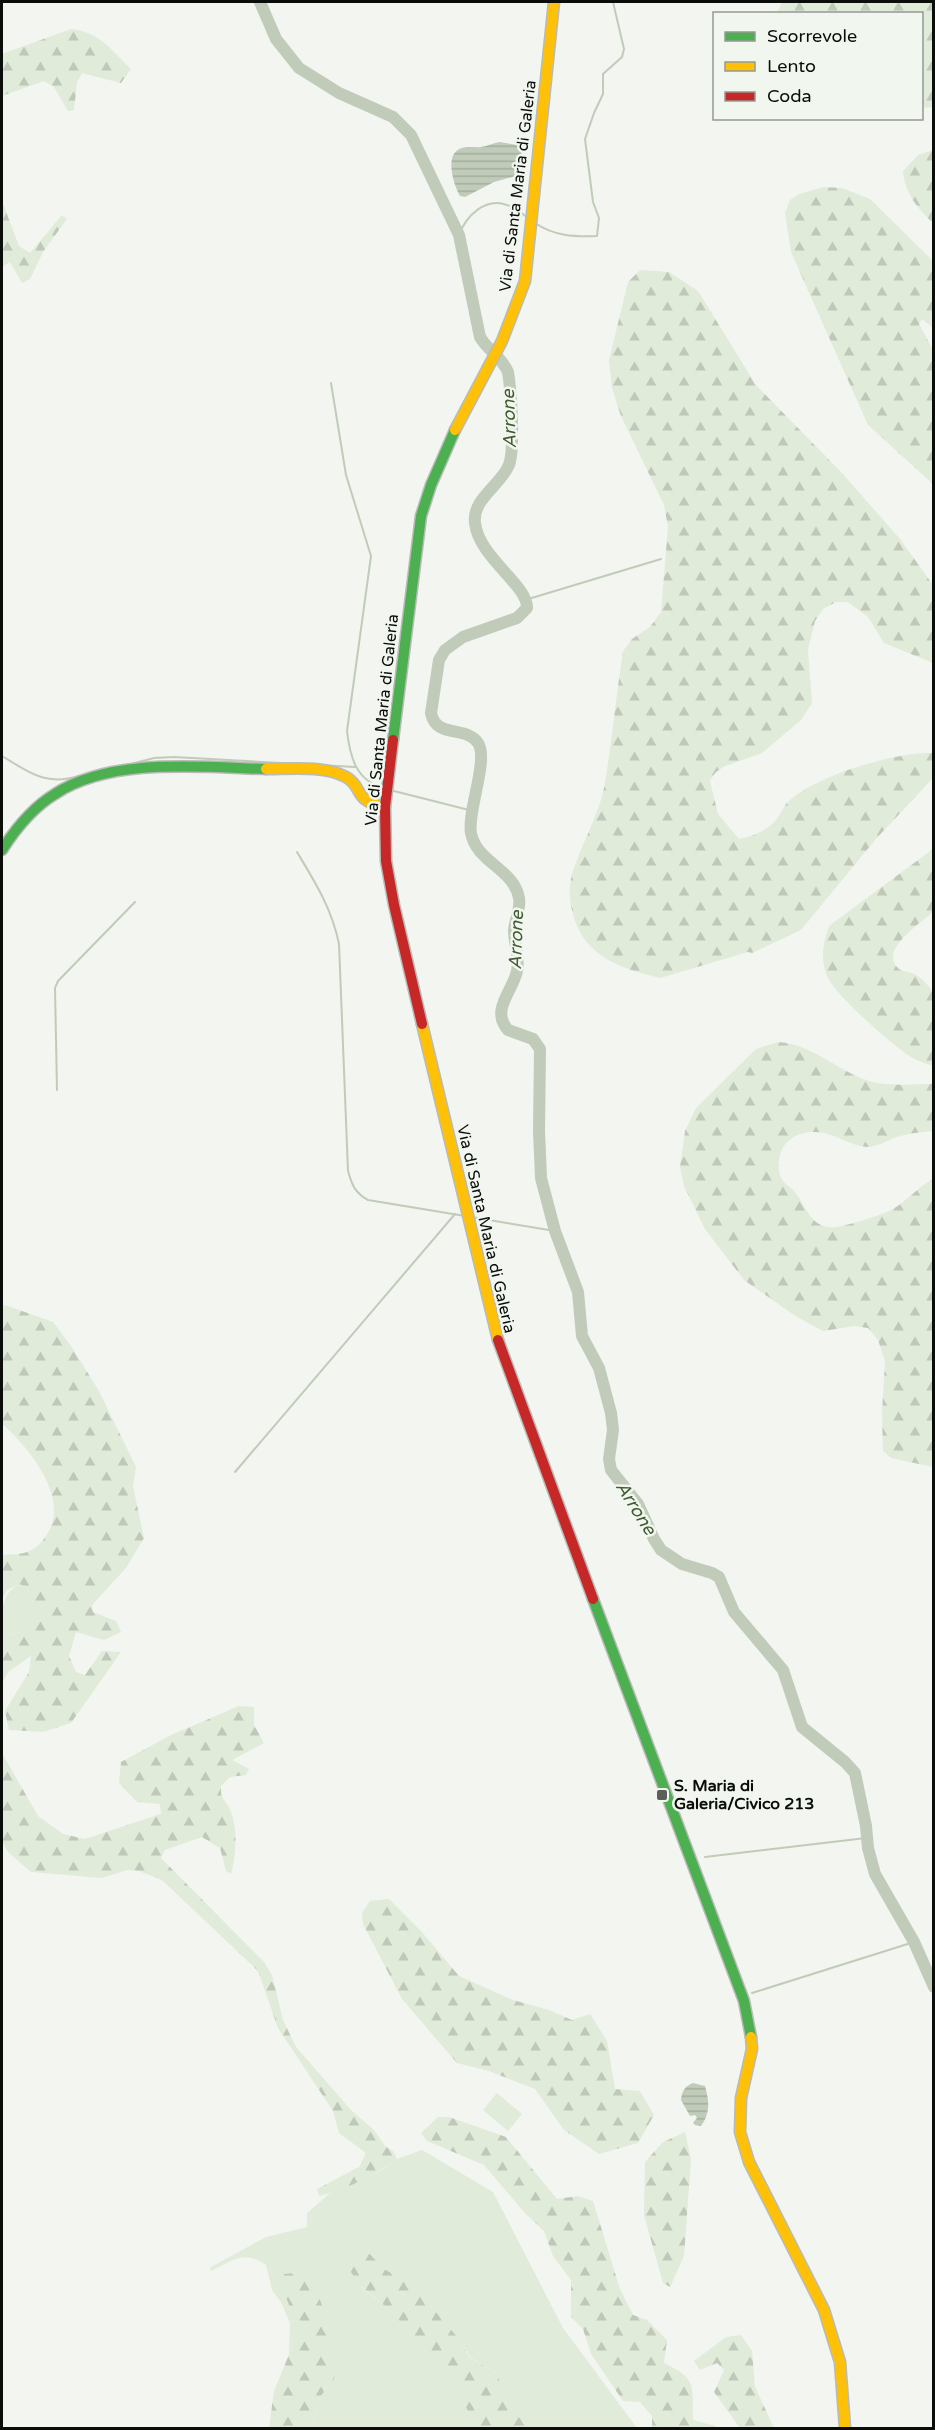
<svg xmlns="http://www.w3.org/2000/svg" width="935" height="2430" font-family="'Varela Round',sans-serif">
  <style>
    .green { fill: #e0ebd9 }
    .forest { fill: url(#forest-firs) }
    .water { fill: url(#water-rules) }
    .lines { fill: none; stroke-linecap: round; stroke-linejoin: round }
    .stream { stroke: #c0ccb9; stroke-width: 2 }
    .river { stroke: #c0ccb9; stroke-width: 12 }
    .fast-casing { stroke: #b8bbb7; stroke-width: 13 }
    .slow-casing { stroke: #b8bbb7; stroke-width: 13 }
    .jam-casing { stroke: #b8bbb7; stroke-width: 13 }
    .fast { stroke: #4caf50; stroke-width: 10 }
    .slow { stroke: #ffc107; stroke-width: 10 }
    .jam { stroke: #c62828; stroke-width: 10 }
    .poi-dot { fill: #5c5e5b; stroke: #f1f6ef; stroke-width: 2 }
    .labels { text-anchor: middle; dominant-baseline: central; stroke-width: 5; stroke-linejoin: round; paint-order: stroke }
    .street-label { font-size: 16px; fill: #0b0d0b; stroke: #f1f6ef }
    .poi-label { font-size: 16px; font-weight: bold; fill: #0b0d0b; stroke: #f1f6ef; text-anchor: start }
    .water-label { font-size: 18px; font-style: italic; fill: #435b32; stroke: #f1f6ef }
  </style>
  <defs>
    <pattern id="forest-firs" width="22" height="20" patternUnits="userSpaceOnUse" patternTransform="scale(1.5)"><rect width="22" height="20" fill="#e0ebd9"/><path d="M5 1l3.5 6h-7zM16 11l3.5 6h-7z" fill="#bfc8b9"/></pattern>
    <pattern id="water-rules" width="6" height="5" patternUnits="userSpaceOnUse" patternTransform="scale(1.5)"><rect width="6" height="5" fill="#c0ccb9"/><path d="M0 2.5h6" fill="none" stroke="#a4ae9e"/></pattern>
  </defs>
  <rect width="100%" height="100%" fill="#f2f5f0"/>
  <!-- green -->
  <g class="green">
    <path d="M19 1584 27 1587 34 1606 45 1615 33 1628 6 1636 2 1634C2 1610 0 1596 19 1584Z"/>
    <path d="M497 2093 522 2114 508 2131 483 2110Z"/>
    <path d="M422 2150 493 2192 563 2328 637 2428H528L506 2402 497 2373 471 2358 459 2339 412 2284 384 2269 366 2250 361 2287 391 2311 441 2370 461 2398 477 2428H311L320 2397 333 2381 284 2274 281 2283 291 2311 295 2340 289 2354 290 2323 281 2302 272 2290 266 2265C242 2249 233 2261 210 2271L211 2267 266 2237 307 2227V2213L330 2193 380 2171 397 2159Z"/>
  </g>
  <!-- forest -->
  <g class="forest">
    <path d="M782 2H933V107L922 108V14L777 13Z"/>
    <path d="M71 29C100 32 111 50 131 69L121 83 82 73 77 82 74 110 68 111 54 87 44 81 2 96V54Z"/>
    <path d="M933 150H934L933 223C918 210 904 191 903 171L918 155Z"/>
    <path d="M824 187 842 188 870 199 933 261V328L922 319 919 324 933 350V484L868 425 791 252 785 213 790 200 799 194Z"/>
    <path d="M2 201 19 246 30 253 62 215 67 219 43 252 30 279 22 283 10 262 2 267Z"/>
    <path d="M640 270 669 272 698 291 756 385 842 473 900 539 933 585V663L884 643 868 617 848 602H836L823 609 815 621 808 650 812 703 801 720 762 753 723 767 715 773 710 781 718 814 739 839C754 836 766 831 776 820 781 814 783 806 789 801 815 776 898 751 933 753V778L875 840 801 930 752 953 748 952 660 978C619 968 582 956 572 910 569 899 569 886 572 874 581 845 598 817 604 788 612 743 616 696 623 651L632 639 650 627 661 612 668 527 664 505 621 416 612 388 609 360 628 282Z"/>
    <path d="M933 849V912C921 923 877 951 899 969 904 973 911 971 916 975 923 979 928 986 933 991V1066C925 1063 915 1060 908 1055 889 1042 836 996 827 976 820 958 823 944 829 926Z"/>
    <path d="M778 1042C815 1044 842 1076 877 1083 895 1086 916 1084 933 1084V1131C922 1132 909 1133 897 1137 888 1140 877 1147 867 1147 846 1146 828 1126 801 1134 782 1139 774 1160 781 1178 784 1184 790 1186 794 1191 806 1205 810 1230 836 1227 846 1226 885 1214 893 1209 908 1200 918 1187 933 1179V1467L891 1458 883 1451 882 1414 885 1361 878 1340 868 1328 854 1326 823 1331 797 1317 744 1280 705 1229 684 1186 680 1167 685 1131 696 1108 756 1049Z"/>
    <path d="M5 1305 53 1322 71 1346 99 1391 136 1467 133 1486 144 1538 126 1568 92 1605 93 1612 116 1621 121 1632 104 1640 76 1632 69 1656 76 1672 85 1675 102 1651 121 1652 71 1723 43 1732 9 1730 5 1711 29 1672 31 1656 8 1672 2 1683V1634L7 1636 33 1628 44 1615 34 1606 27 1587 19 1584 7 1590 2 1599V1555C10 1554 22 1555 29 1551 37 1548 41 1543 46 1536 72 1500 29 1447 2 1424V1307Z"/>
    <path d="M239 1706 254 1707V1725L264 1743 232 1760 249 1769 246 1775 230 1777 221 1786C220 1801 226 1799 231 1812 238 1830 236 1856 231 1874L226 1871 220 1848 202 1837 165 1850 161 1858 264 1962 272 1975 283 2020 296 2047 351 2110 374 2130 385 2146 393 2151 397 2159C374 2175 346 2190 319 2196L317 2189 359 2167 366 2153 339 2133 333 2111 278 2028 258 1971 162 1880 139 1871 127 1870 102 1878 31 1872 8 1852 2 1841V1753L38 1816 63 1834 85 1839 161 1814 160 1804 137 1802 119 1783 121 1762 169 1736Z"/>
    <path d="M389 1899 421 1931 459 1976 513 2000 549 2010 572 2020 590 2014 607 2041 615 2089 640 2091 654 2115 638 2143 599 2154 564 2130 535 2089 489 2071 457 2063 402 1999 363 1924 362 1913 370 1901Z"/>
    <path d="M438 2117H449L506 2137 557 2199 578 2196 593 2201 620 2289 633 2315 647 2320 667 2340 664 2363C698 2379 692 2386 693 2420L722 2428H652V2416L640 2402 623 2401 591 2354 583 2329 571 2317V2280L553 2256 544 2231 524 2212 484 2165 427 2141 421 2133Z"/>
    <path d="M685 2132 691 2159 684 2256 670 2287 663 2283 644 2215 645 2162 663 2142Z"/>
    <path d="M347 2248 366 2250 384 2269 412 2284 459 2339 470 2358 497 2373 506 2402 528 2428H477L461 2398 441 2370 391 2311 362 2287 342 2260Z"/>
    <path d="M297 2273 313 2283 322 2305 337 2371 333 2381 320 2397 311 2428H269L274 2391 295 2340 291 2311 281 2283 284 2274Z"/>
    <path d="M741 2335 752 2351 755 2387 774 2428H740L714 2392 724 2370 717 2363 700 2370 694 2361 726 2337Z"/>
  </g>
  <!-- water -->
  <g class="water">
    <path d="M500 142 517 145 521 148 523 174 494 182 465 197 460 196C454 186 443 153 462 148 468 146 475 148 481 147 487 146 494 143 500 142Z"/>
    <path d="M693 2083 705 2086C709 2101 711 2112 701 2126L695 2125 693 2123 697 2118 695 2115 690 2116 681 2100C682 2091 685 2086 693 2083Z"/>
  </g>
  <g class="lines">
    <!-- stream -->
    <g class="stream">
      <path d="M535 223C554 236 574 237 597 236L599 218 593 202 585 139 594 113 603 94V74L622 57 624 49 613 2"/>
      <path d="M459 235C466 216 485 197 507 205 515 207 521 213 528 218"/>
      <path d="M331 383 346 475 371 556 347 731C350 757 356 781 384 788"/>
      <path d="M525 600 661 559"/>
      <path d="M2 756C30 773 45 786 79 776"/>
      <path d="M119 767 154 758 174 757 355 767"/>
      <path d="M390 790 473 811"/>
      <path d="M297 852C315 882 332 909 339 944L348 1171C352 1185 355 1193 368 1200L465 1216"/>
      <path d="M57 1090 55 988 58 981 135 902"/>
      <path d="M471 1217 555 1231"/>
      <path d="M235 1472 455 1214"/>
      <path d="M705 1857 866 1838"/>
      <path d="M752 1993 914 1942"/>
    </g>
    <!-- river -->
    <path class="river" d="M260 2 276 39 299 68 339 93 393 117 411 135 459 235 480 337C488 351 502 357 508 372 511 390 515 449 509 465 500 486 472 499 475 523 479 558 528 585 527 608L517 618 463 637 445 650 439 660 431 713C436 739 466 725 478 743 489 759 467 812 471 833 476 862 514 869 519 898 521 909 515 919 514 930 514 944 520 957 517 971 513 991 490 1010 508 1030L533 1039 540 1049 539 1131 541 1178 555 1231 578 1292 582 1336 599 1368 611 1413 613 1430 609 1459 611 1470 638 1504 654 1539 661 1550 682 1564 712 1573 719 1577 734 1612 783 1670 802 1727 845 1762 855 1773 866 1826 868 1848 875 1874 914 1942 934 1987"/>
    <defs>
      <g id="fast">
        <path d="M393 740 421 516 431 485 455 430"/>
        <path d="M2 850C16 828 32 808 55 794 111 757 201 767 266 769"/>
        <path d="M593 1599 744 2001 751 2037"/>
      </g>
      <g id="slow">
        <path d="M455 430 502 341 525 281 554 2"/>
        <path d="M266 769C290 769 324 765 346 777 364 787 352 801 385 807"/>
        <path d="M422 1024 498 1340"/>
        <path d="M751 2037 752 2049 741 2098 740 2132 749 2162 824 2310 840 2362 845 2428"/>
      </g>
      <g id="jam">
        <path d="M393 740 385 807 386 861 394 905 422 1024"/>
        <path d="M498 1340 593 1599"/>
      </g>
    </defs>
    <!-- fast casing -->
    <use href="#fast" class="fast-casing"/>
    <!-- slow casing -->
    <use href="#slow" class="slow-casing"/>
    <!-- jam casing -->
    <use href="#jam" class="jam-casing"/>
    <!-- fast -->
    <use href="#fast" class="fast"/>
    <!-- slow -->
    <use href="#slow" class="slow"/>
    <!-- jam -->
    <use href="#jam" class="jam"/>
  </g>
  <!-- markers -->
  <rect class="poi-dot" x="656" y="1789" width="12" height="12" rx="3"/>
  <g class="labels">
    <!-- street labels -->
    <g class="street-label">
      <text transform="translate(518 186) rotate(-83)">Via di Santa Maria di Galeria</text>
      <text transform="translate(382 720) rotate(-84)">Via di Santa Maria di Galeria</text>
      <text transform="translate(486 1229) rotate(77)">Via di Santa Maria di Galeria</text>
    </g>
    <!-- poi labels -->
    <g class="poi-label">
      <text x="674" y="1786">S. Maria di<tspan x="674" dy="18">Galeria/Civico 213</tspan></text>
    </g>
    <!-- water labels -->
    <g class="water-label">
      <text transform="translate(509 419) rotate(-92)">Arrone</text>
      <text transform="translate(516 940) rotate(-88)">Arrone</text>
      <text transform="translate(636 1508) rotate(58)">Arrone</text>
    </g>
  </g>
  <!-- border -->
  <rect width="935" height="2430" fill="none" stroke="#0b0d0b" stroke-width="6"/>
  <!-- legend -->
  <rect x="713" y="12" width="210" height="108" fill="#f1f6ef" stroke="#959994" stroke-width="1.5"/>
  <rect x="725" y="32" width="30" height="9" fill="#4caf50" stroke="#959994" stroke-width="1.5"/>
  <text x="767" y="42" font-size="18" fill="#0b0d0b">Scorrevole</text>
  <rect x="725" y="62" width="30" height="9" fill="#ffc107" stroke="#959994" stroke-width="1.5"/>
  <text x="767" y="72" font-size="18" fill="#0b0d0b">Lento</text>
  <rect x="725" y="92" width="30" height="9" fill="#c62828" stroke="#959994" stroke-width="1.5"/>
  <text x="767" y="102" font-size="18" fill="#0b0d0b">Coda</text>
</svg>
